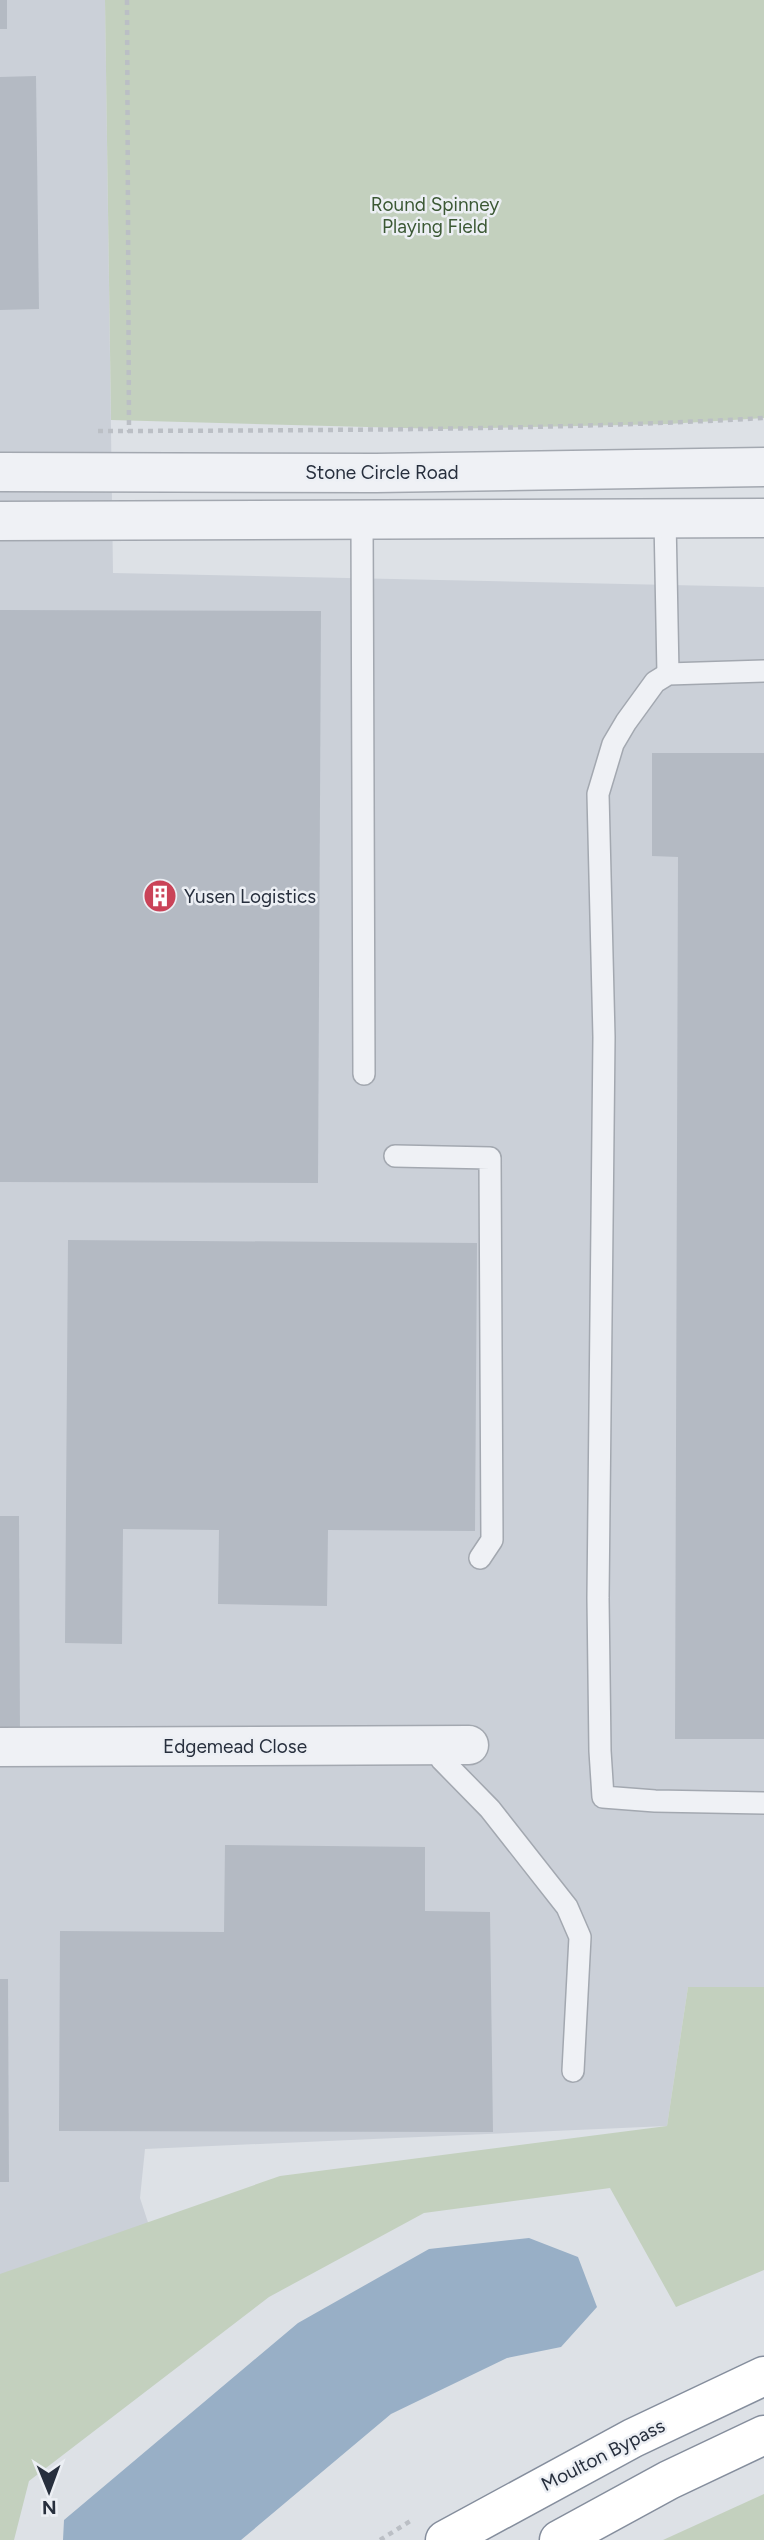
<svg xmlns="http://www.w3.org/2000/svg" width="764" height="2540" font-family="Figtree,sans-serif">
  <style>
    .built { fill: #cbd0d8 }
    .green { fill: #c3d0be }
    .water { fill: #98afc6 }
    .building { fill: #b4bac3 }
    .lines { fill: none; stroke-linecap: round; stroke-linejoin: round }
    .lane-casing { stroke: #a3a8b0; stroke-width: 24 }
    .street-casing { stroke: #a3a8b0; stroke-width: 41 }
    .highway-casing { stroke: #858e9d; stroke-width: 41 }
    .path { stroke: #bbbfc5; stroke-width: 4.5; stroke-dasharray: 5 5; stroke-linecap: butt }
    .lane { stroke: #eff1f5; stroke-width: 21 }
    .street { stroke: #eff1f5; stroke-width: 38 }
    .highway { stroke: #fff; stroke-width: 38 }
    .labels { text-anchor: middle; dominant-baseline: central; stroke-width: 5; stroke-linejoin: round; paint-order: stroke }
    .park-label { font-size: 19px; fill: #3b5834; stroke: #eceff4 }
    .street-label { font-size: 19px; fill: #272f3d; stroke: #eceff4 }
    .poi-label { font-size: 19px; fill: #272f3d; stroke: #eceff4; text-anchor: start }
  </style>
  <rect width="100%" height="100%" fill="#dde1e6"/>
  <!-- built -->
  <path class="built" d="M0 0H105L113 573 764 587V1987H688L667 2126 145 2149 140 2198 160 2259 0 2308Z"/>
  <!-- green -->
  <g class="green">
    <path d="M105 0H764V418L668 424 443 429 111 420Z"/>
    <path d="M688 1987H764V2270L676 2307 610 2188 424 2213 269 2297 29 2481 14 2540H0V2274L280 2176 667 2126Z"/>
    <path d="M764 2494V2540H663Z"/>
  </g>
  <!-- water -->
  <path class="water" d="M529 2238 578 2257 597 2307 561 2347 507 2358 391 2414 241 2540H63L64 2520 298 2323 429 2249Z"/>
  <!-- building -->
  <g class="building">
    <rect x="0" y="0" width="7" height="29"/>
    <path d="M36 76 39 309 0 310V77Z"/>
    <path d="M0 610 321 611 318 1183 0 1182Z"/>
    <path d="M652 753H764V1739H675L678 857 652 856Z"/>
    <path d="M68 1240 477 1243 475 1531 328 1530 327 1606 218 1604 219 1530 123 1529 122 1644 65 1643Z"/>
    <path d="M0 1516H19L20 1733H0Z"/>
    <path d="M225 1845 425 1847V1911L490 1912 493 2132 59 2131 60 1931 224 1932Z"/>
    <path d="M0 1979H8L9 2182H0Z"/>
  </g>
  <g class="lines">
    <defs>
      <g id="lane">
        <path d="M665 519 668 674"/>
        <path d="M362 521 364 1074"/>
        <path d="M764 671 668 674 655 682 626 722 613 744 598 794 604 1037 598 1598 600 1751 603 1797 655 1801 764 1803"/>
        <path d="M395 1156 490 1158 492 1540 480 1558"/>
        <path d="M433 1745 442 1760 490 1809 567 1907 580 1937 573 2071"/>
      </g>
      <g id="street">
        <path d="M0 472 376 473 764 467"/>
        <path d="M0 521 764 518"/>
        <path d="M0 1747 469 1745"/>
      </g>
      <g id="highway">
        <path d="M445 2540 633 2438 764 2376"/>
        <path d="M559 2540 669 2480 764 2435"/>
      </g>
    </defs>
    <!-- lane casing -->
    <use href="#lane" class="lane-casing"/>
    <!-- street casing -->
    <use href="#street" class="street-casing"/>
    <!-- highway casing -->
    <use href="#highway" class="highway-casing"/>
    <!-- path -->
    <g class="path">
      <path d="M127 0 129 431C341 430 552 430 764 418"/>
      <path d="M98 431H129"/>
      <path d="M380 2540 412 2520"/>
    </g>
    <!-- lane -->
    <use href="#lane" class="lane"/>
    <!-- street -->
    <use href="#street" class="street"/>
    <!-- highway -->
    <use href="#highway" class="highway"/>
  </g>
  <!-- icons -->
  <defs>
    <symbol id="building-disc" viewBox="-11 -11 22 22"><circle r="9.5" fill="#ca4358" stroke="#eceff4"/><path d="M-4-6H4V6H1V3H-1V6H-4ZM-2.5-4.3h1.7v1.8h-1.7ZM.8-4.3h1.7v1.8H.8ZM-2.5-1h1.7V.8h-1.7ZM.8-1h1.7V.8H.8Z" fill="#fff"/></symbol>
  </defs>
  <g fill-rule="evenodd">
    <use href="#building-disc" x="141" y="877" width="38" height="38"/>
  </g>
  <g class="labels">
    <!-- park labels -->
    <g class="park-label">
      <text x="435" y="204">Round Spinney<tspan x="435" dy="22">Playing Field</tspan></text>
    </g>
    <!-- street labels -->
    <g class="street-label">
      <text x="382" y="472">Stone Circle Road</text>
      <text x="235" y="1746">Edgemead Close</text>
      <text transform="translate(603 2455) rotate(-27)">Moulton Bypass</text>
    </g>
    <!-- poi labels -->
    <g class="poi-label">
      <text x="184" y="896">Yusen Logistics</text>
    </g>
  </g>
  <!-- north arrow -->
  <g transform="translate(49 2491) rotate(179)" stroke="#eceff4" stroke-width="5" paint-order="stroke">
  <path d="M0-5L12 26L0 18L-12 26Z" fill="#272f3d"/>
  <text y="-10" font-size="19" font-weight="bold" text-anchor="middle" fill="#272f3d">N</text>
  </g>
</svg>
